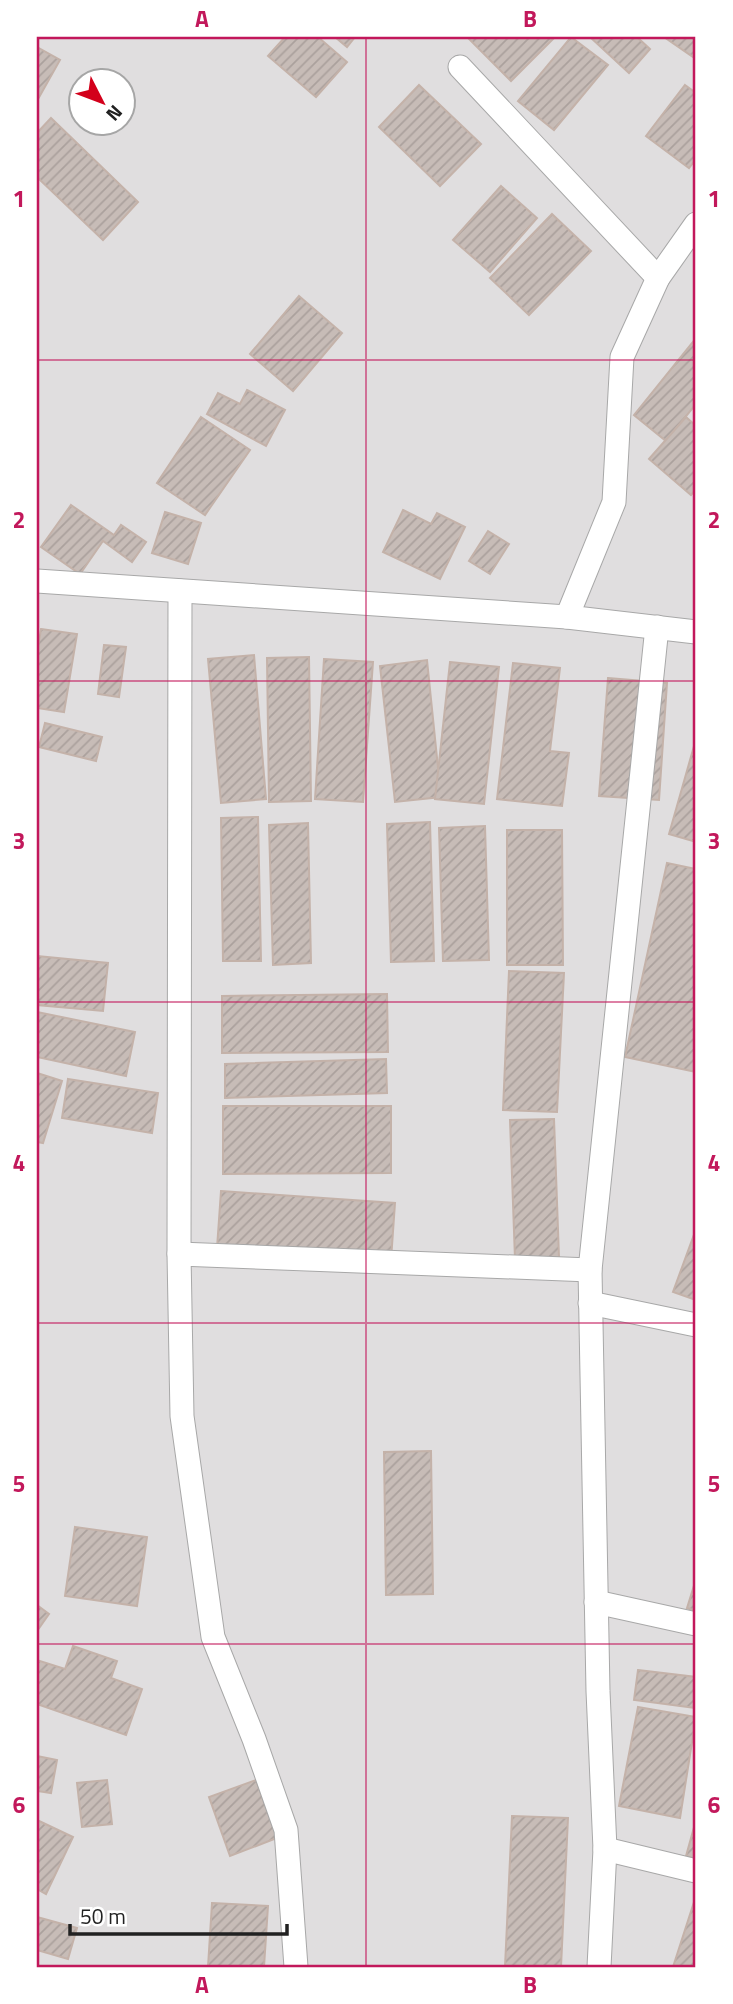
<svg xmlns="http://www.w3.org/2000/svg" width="733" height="2004" font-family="'Titillium Web',sans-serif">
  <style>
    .residential { fill: #e0dedf; fill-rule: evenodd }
    .building { fill: url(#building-hatch); stroke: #c4b2a9; stroke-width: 2 }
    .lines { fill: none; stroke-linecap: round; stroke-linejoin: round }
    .minor-casing { stroke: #a8a8a8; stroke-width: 25 }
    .minor { stroke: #fff; stroke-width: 23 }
    .grid { fill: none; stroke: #c2185b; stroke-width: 2; stroke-opacity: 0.55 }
    .neatline { fill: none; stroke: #c2185b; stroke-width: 2.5 }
    .grid-label { font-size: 23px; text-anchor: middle; font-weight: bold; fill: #c2185b }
  </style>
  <defs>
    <pattern id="building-hatch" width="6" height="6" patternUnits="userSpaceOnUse" patternTransform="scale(1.75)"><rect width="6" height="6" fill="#c7bcb7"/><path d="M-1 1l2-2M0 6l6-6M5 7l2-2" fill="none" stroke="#aba19d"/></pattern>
  </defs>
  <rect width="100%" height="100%" fill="#f2ede8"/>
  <!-- residential -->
  <path class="residential" d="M37 37H696V1967H37ZM80 80H122V122H80Z"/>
  <!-- building -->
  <g class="building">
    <path d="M285 37H318L347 62 316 97 268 56Z"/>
    <path d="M335 37H355L347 47Z"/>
    <path d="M472 37H555L511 81 469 39Z"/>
    <path d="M571 37 608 65 554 130 518 101Z"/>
    <path d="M590 37H637L650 49 629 73Z"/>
    <path d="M664 37H696V59Z"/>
    <path d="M37 47 60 60 37 101Z"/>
    <path d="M419 85 481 144 440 186 379 127Z"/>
    <path d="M685 85 696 93V159L689 168 646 136Z"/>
    <path d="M51 118 138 202 103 240 37 177V133Z"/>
    <path d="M501 186 537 218 490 272 453 240Z"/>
    <path d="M552 214 591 251 529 315 490 278Z"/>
    <path d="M299 296 342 333 293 391 250 354Z"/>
    <path d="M696 338V404L666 441 634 415Z"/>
    <path d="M247 390 285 410 266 446 207 414 218 393 240 404Z"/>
    <path d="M201 417 250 450 205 515 157 483Z"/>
    <path d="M686 417 696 426V489L691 495 649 459Z"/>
    <path d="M71 505 114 535 121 525 146 542 132 562 103 541 80 574 41 547Z"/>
    <path d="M403 510 431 524 437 513 465 527 440 579 383 552Z"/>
    <path d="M165 512 201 523 188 564 152 553Z"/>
    <path d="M488 531 509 544 490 574 469 561Z"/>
    <path d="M41 629 77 634 64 712 37 708V653Z"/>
    <path d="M104 645 126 647 119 697 98 694Z"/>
    <path d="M254 655 266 799 221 803 208 659Z"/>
    <path d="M309 657 311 801 269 802 267 658Z"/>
    <path d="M324 659 373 662 363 802 315 799Z"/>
    <path d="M427 660 441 797 395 802 380 666Z"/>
    <path d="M450 662 499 667 484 804 435 799Z"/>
    <path d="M513 663 560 668 550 751 569 753 562 806 497 799Z"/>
    <path d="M608 678 667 683 659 800 599 796Z"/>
    <path d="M45 723 102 737 96 761 39 747Z"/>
    <path d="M696 739V842L669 834Z"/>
    <path d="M258 817 261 961H223L221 818Z"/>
    <path d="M430 822 434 961 391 962 387 824Z"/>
    <path d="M308 823 311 963 273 965 269 825Z"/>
    <path d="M485 826 489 960 443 961 439 828Z"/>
    <path d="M507 830H562L563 965H507Z"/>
    <path d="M667 863 696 869V1072L625 1057Z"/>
    <path d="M37 956 108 963 103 1011 37 1005Z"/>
    <path d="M509 971 564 973 557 1112 503 1110Z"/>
    <path d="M387 994 388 1052 222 1053V996Z"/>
    <path d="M37 1012 135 1032 126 1076 37 1057Z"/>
    <path d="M386 1059 387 1093 225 1098V1064Z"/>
    <path d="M37 1073 62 1081 43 1143 37 1142Z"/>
    <path d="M68 1079 158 1093 152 1133 62 1118Z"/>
    <path d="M223 1106H391V1173L223 1174Z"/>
    <path d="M554 1119 559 1257 515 1259 510 1120Z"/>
    <path d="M221 1191 395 1203 391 1260 217 1248Z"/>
    <path d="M696 1229V1300L673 1292Z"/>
    <path d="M431 1451 433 1594 386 1595 384 1452Z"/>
    <path d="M75 1527 147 1537 137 1606 65 1596Z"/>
    <path d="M696 1579V1611L687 1608Z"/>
    <path d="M37 1605 49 1614 37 1631Z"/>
    <path d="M73 1646 117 1661 111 1678 142 1689 126 1735 37 1704V1660L65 1669Z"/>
    <path d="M638 1670 696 1677V1708L634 1700Z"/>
    <path d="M638 1707 696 1717 680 1818 619 1806Z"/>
    <path d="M37 1756 57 1760 51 1793 37 1791Z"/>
    <path d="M107 1780 112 1824 82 1827 77 1783Z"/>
    <path d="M256 1780 277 1838 230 1856 209 1797Z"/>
    <path d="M512 1816 568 1818 561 1967H505Z"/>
    <path d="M37 1820 73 1837 46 1894 37 1889Z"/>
    <path d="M696 1820V1859L686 1856Z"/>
    <path d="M694 1902 696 1967H673Z"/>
    <path d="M212 1903 268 1906 264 1967H208Z"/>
    <path d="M37 1917 77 1928 68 1959 37 1950Z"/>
  </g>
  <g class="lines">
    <defs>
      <g id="minor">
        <path d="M460 67 658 278"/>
        <path d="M37 581 567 617 696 632"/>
        <path d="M180 591 179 1254 182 1416 213 1637 254 1739 286 1830 296 1967"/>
        <path d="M567 617 614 502 622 357 658 278 696 224"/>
        <path d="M179 1254 590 1270"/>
        <path d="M590 1303 696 1325"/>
        <path d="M596 1602 696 1624"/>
        <path d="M605 1849 696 1871"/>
        <path d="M599 1967 605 1849 598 1691 590 1270 657 627"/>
      </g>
    </defs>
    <!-- minor casing -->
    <use href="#minor" class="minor-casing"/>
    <!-- minor -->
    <use href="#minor" class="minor"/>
  </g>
  <!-- grid -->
  <path class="grid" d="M366 37V1967M37 360H696M37 681H696M37 1002H696M37 1323H696M37 1644H696"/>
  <!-- border -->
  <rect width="733" height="2004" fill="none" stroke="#ffffff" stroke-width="77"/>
  <!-- north arrow -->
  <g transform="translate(102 102) rotate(132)"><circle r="33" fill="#ffffff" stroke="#a6a6a6" stroke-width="2"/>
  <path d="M0-5L12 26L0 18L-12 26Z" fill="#d3001b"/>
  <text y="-10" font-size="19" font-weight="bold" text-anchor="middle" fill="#212121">N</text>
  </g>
  <!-- scale -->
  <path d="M70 1924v10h217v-10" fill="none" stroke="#212121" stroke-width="3.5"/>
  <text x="80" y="1924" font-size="21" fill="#212121" stroke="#ffffff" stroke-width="5" paint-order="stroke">50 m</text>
  <rect x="38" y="38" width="656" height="1928" class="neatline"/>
  <g class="grid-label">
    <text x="202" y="27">A</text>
    <text x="530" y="27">B</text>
    <text x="19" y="207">1</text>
    <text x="714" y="207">1</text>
    <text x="19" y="528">2</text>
    <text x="714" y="528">2</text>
    <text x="19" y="849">3</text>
    <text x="714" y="849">3</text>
    <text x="19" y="1171">4</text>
    <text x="714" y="1171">4</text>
    <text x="19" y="1492">5</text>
    <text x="714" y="1492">5</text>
    <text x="19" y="1813">6</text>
    <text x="714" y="1813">6</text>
    <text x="202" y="1993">A</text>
    <text x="530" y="1993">B</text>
  </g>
</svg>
